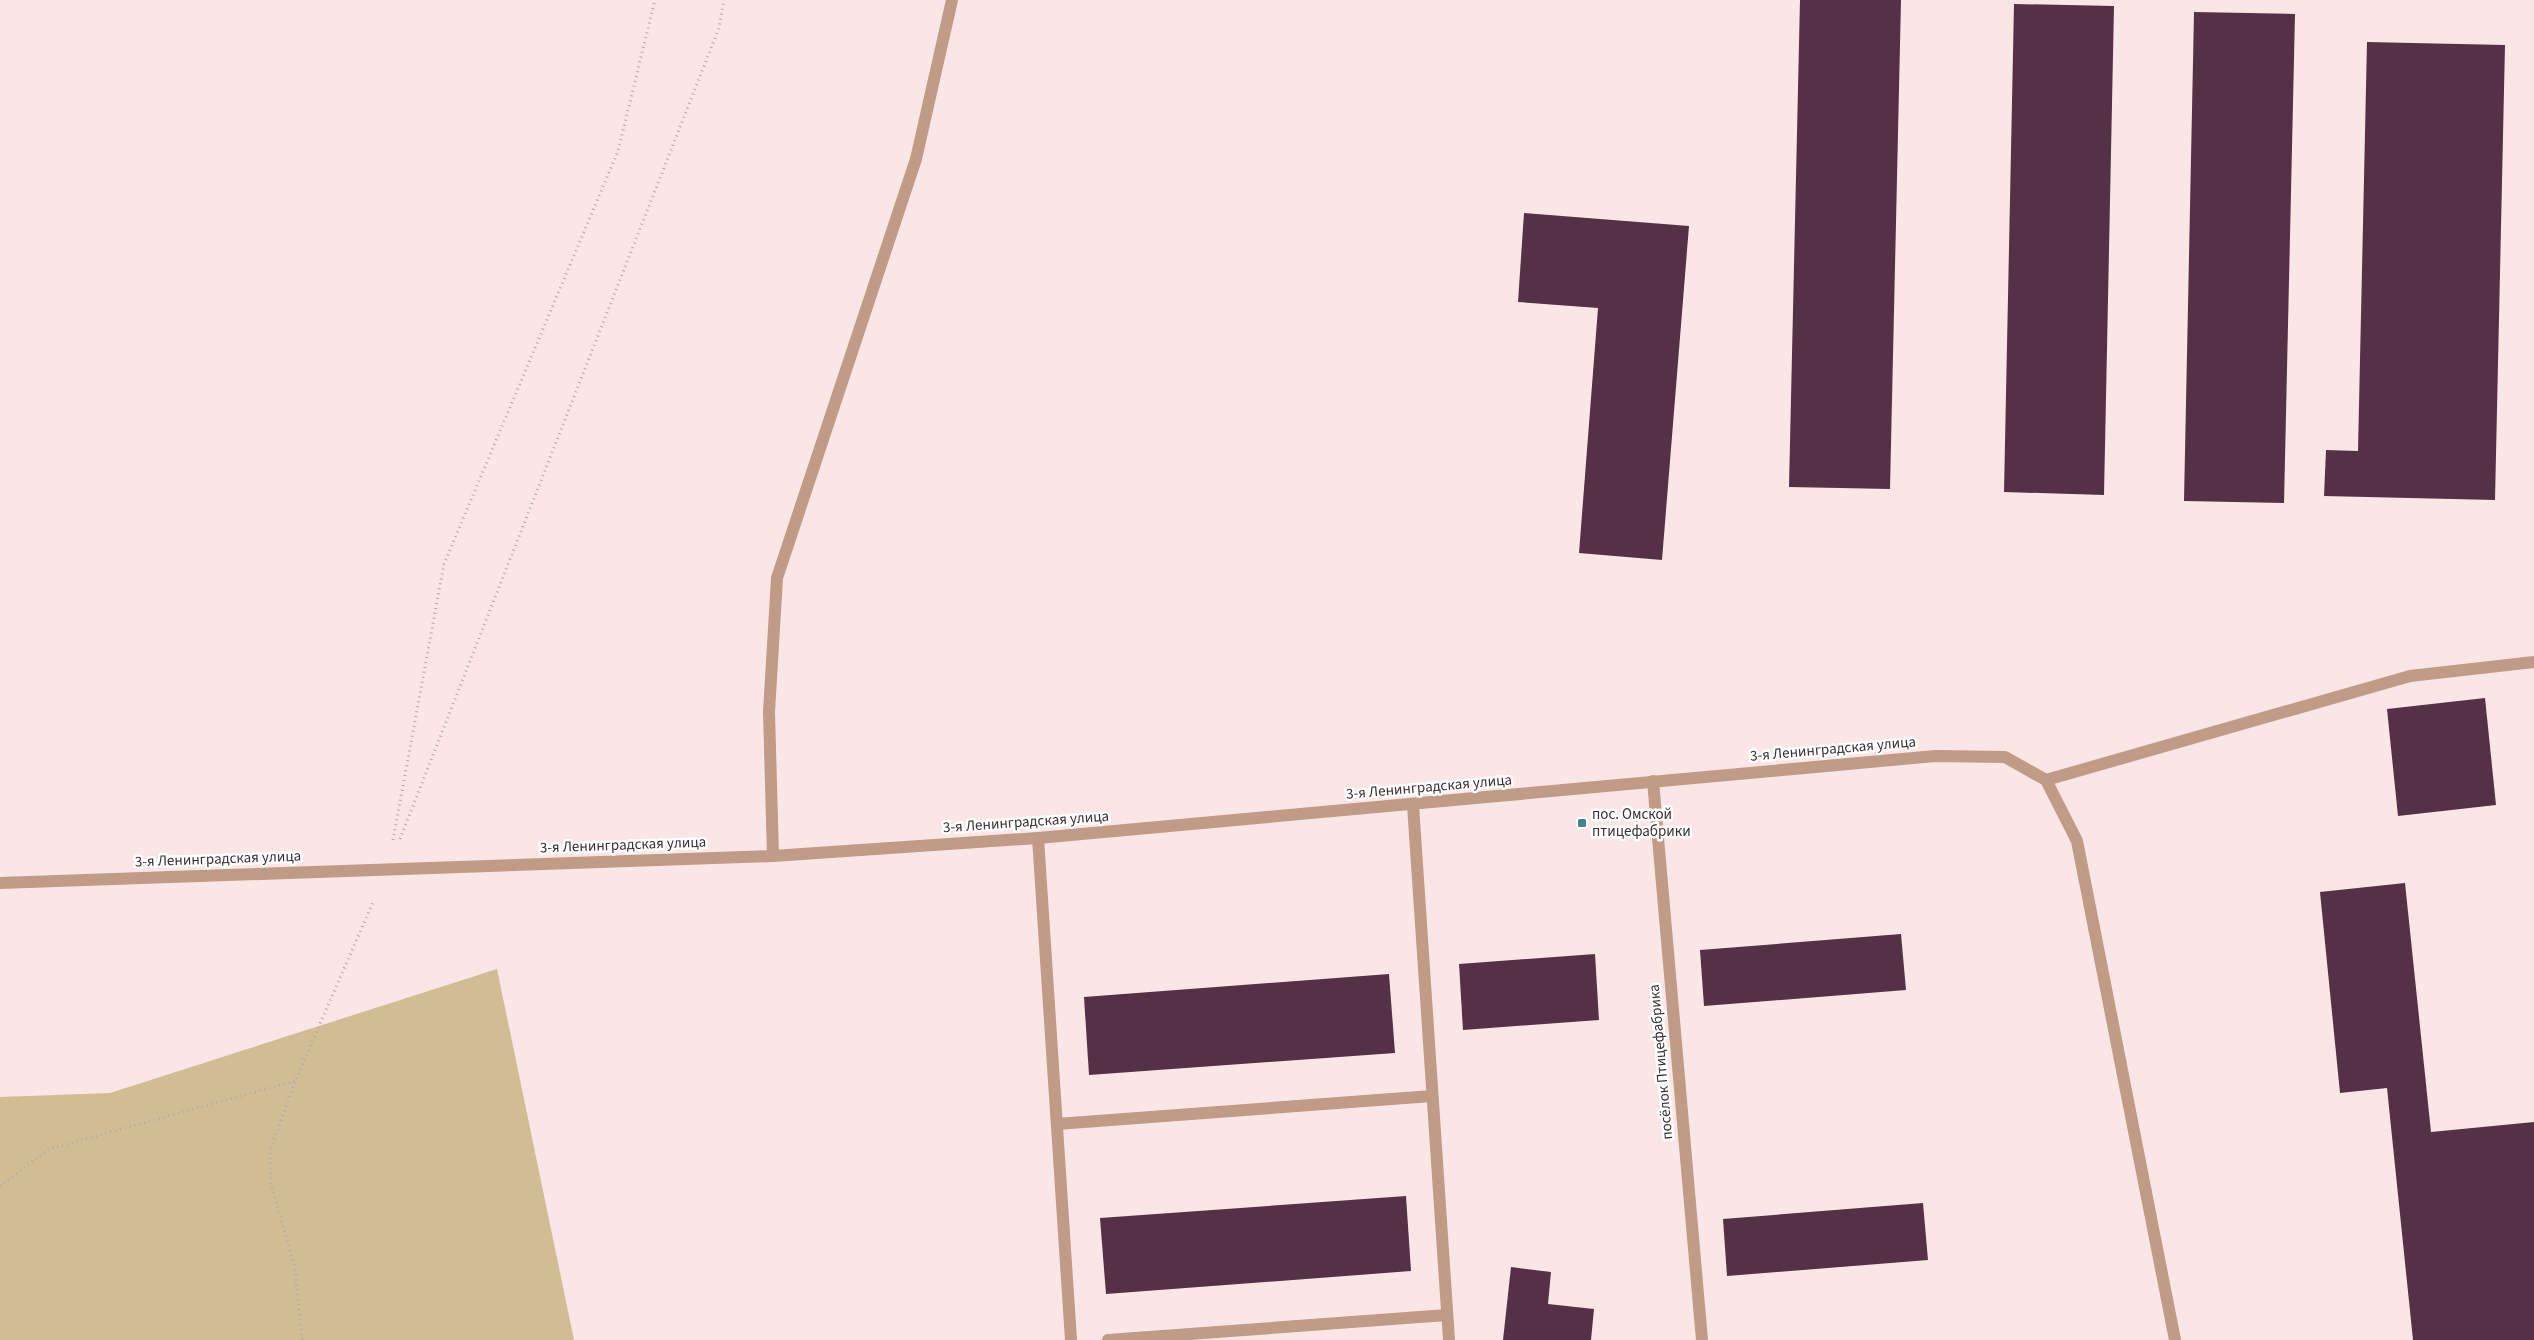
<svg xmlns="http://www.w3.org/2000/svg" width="2534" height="1340" font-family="'Source Sans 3',sans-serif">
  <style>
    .green { fill: #d1bd94 }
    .building { fill: #553146 }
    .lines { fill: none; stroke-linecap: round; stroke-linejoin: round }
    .path { stroke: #b7a7a7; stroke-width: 3; stroke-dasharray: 1 4; stroke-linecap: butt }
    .service { stroke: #c09b85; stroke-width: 12 }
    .minor { stroke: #c09b85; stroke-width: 12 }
    .tertiary { stroke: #c09b85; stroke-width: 12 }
    .poi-dot { fill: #408692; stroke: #fff; stroke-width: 2 }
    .labels { text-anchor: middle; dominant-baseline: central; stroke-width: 5; stroke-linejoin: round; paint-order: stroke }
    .street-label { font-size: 15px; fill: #393131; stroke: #fff }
    .poi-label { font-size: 15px; fill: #393131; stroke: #fff; text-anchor: start }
  </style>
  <rect width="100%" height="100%" fill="#fae6e6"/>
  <!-- green -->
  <path class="green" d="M497 969 574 1340H0V1097L110 1093Z"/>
  <!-- building -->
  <g class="building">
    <path d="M1800 0H1901L1890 489 1789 487Z"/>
    <path d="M2014 4 2114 6 2104 495 2004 492Z"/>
    <path d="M2194 12 2295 14 2284 503 2184 501Z"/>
    <path d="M2367 42 2505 45 2495 500 2324 496 2326 450 2358 451Z"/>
    <path d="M1524 213 1689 226 1662 560 1579 553 1598 308 1518 302Z"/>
    <path d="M2485 698 2496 805 2398 816 2387 709Z"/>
    <path d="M2405 883 2431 1132 2534 1122V1340H2413L2387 1088 2340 1093 2320 892Z"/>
    <path d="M1901 934 1906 990 1704 1006 1700 950Z"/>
    <path d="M1595 954 1599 1020 1463 1030 1459 964Z"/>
    <path d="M1389 974 1395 1053 1089 1075 1084 997Z"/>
    <path d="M1406 1196 1411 1271 1106 1294 1100 1218Z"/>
    <path d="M1923 1203 1928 1260 1727 1276 1723 1219Z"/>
    <path d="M1511 1267 1551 1272 1548 1304 1594 1309 1591 1340H1503Z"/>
  </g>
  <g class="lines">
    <!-- path -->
    <g class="path">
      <path d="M400 839 719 28 724 0"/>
      <path d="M393 840 444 564 618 151 655 0"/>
      <path d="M0 1186 49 1149 295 1081"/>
      <path d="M302 1340 295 1267 271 1185 270 1151 295 1081 374 900"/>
    </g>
    <!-- service -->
    <g class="service">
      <path d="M2046 780 2410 676 2534 662"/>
      <path d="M1038 838 1071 1340"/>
      <path d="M1057 1124 1432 1096"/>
      <path d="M1108 1340 1447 1315"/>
    </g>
    <!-- minor -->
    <g class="minor">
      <path d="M1653 781 1702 1340"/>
      <path d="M1413 805 1449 1340"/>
      <path d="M773 856 769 712 777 578 916 159 952 0"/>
    </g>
    <!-- tertiary -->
    <path class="tertiary" d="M0 883 773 856 1038 838 1935 756 2005 757 2046 780 2077 841 2175 1340"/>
  </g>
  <!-- markers -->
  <rect class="poi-dot" x="1577" y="818" width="10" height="10" rx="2.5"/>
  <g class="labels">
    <!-- street labels -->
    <g class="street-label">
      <text transform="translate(1833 749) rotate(-5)">3-я Ленинградская улица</text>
      <text transform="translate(1429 787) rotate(-5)">3-я Ленинградская улица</text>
      <text transform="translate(1026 822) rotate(-4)">3-я Ленинградская улица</text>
      <text transform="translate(623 845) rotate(-2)">3-я Ленинградская улица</text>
      <text transform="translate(218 859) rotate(-2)">3-я Ленинградская улица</text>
      <text transform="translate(1661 1062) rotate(-95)">посёлок Птицефабрика</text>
    </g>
    <!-- poi labels -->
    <g class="poi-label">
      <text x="1592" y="814">пос. Омской<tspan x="1592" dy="17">птицефабрики</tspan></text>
    </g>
  </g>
</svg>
